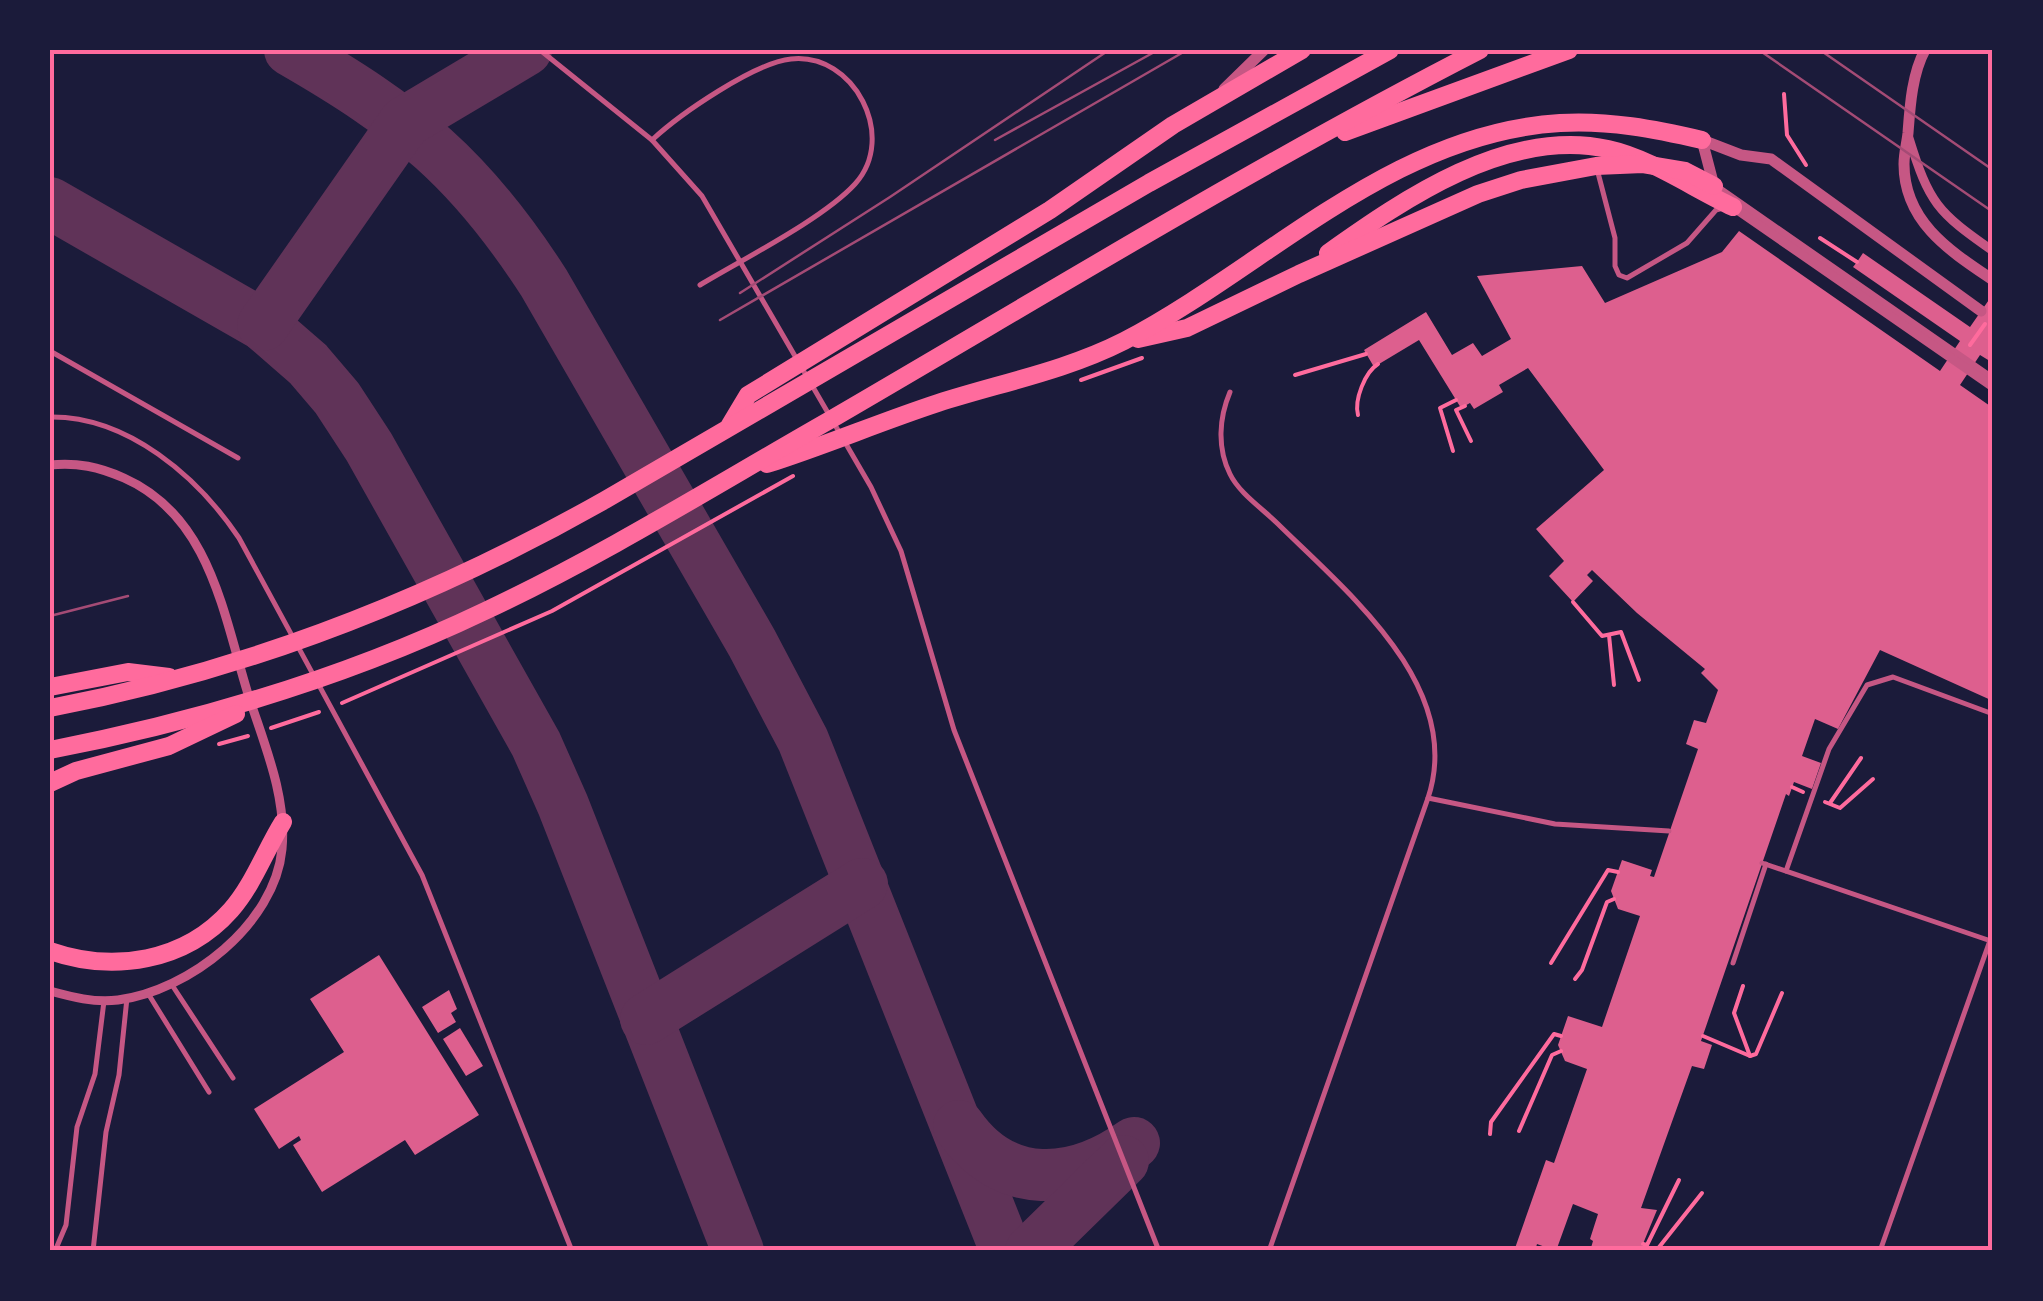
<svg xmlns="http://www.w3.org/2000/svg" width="2043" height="1301" font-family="Jost,sans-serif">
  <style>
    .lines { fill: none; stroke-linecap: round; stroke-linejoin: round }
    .taxiway { stroke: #603358; stroke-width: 52 }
    .building { fill: #dd5f8e }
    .path { stroke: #ff6b9d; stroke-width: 4 }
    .service { stroke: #c65784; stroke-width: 5 }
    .minor { stroke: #c65784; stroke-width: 9 }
    .tertiary { stroke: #c65784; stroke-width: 11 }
    .motorway { stroke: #ff6b9d; stroke-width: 18 }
    .tram { stroke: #a44b75; stroke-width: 2.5 }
    .neatline { fill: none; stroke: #ff6b9d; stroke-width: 4 }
  </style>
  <rect width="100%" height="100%" fill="#1b1b3a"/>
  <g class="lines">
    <!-- taxiway -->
    <g class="taxiway">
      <path d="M290 50C408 118 470 168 544 283L752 643 803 740 1006 1251"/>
      <path d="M50 203 263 325 308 364 337 398 369 447 536 744 563 805 738 1251"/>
      <path d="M263 325 405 122 526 50"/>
      <path d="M646 1019 862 884"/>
      <path d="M959 1126C1005 1192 1075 1185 1134 1143"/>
      <path d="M1031 1251 1123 1161"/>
    </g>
  </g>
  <!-- building -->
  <g class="building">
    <path d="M1739 231 1940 371 1960 341 1853 267 1857 262 1863 253 1970 327 1993 294V336L1989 342 1993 345V363L1980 355 1960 385 1993 408V701L1880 650 1838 729 1815 719 1802 756 1821 763 1812 789 1794 782 1789 796 1786 794 1701 1041 1712 1045 1704 1069 1692 1066 1641 1208 1657 1210 1640 1251H1590L1593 1241 1590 1239 1598 1214 1573 1204 1556 1251 1537 1244 1535 1251H1514L1546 1160 1554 1163 1587 1069 1565 1061 1558 1045 1568 1016 1602 1027 1640 916 1618 909 1611 891 1622 860 1652 870 1650 876 1654 877 1698 749 1686 744 1694 720 1706 723 1718 690 1701 673 1705 669 1637 613 1592 570 1587 575 1593 581 1573 602 1549 576 1564 561 1536 529 1604 470 1528 368 1499 385 1503 392 1474 409 1470 403 1461 408 1419 340 1374 367 1364 350 1426 312 1452 355 1473 343 1482 356 1511 339 1477 276 1582 266 1605 303 1722 252Z"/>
    <path d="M379 955 479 1115 415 1155 405 1140 322 1192 293 1145 301 1140 299 1136 279 1149 254 1109 344 1052 310 999Z"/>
    <path d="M449 990 457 1009 451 1013 456 1022 438 1033 422 1007Z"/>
    <path d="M460 1028 483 1066 466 1076 443 1039Z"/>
  </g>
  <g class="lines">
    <!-- path -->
    <g class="path">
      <path d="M1784 94 1787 135 1806 165"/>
      <path d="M1820 238 1857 262"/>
      <path d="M1970 345 1985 324"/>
      <path d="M1295 375 1366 354"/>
      <path d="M1081 380 1142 358"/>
      <path d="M1465 406 1456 410 1471 441"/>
      <path d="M1358 415C1354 400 1365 372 1378 364"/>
      <path d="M1453 451 1440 408 1456 400"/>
      <path d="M1573 602 1602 636 1621 632 1639 680"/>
      <path d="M1609 635 1614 685"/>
      <path d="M342 703 552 611 793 476"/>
      <path d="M271 728 319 712"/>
      <path d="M219 744 248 736"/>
      <path d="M1792 787 1803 792"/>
      <path d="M1825 802 1840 808 1873 779"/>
      <path d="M1830 803 1861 758"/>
      <path d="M1551 963 1608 870 1618 872"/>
      <path d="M1575 979 1582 970 1607 902 1614 899"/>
      <path d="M1743 986 1734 1013 1750 1056"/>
      <path d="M1703 1036 1750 1056 1756 1054 1782 993"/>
      <path d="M1519 1131 1552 1055 1561 1051"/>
      <path d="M1490 1134 1491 1122 1554 1034 1561 1036"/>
      <path d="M1643 1244 1647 1245 1679 1180"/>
      <path d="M1656 1251 1702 1193"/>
    </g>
    <!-- service -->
    <g class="service">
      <path d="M540 50 652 140 702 196 871 487 901 551 954 730 1159 1251"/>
      <path d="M652 140C680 114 754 63 791 59 854 52 898 137 855 184 823 219 743 259 700 285"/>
      <path d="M1597 169 1615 238V266L1619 275 1627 278 1687 243 1716 210 1723 208"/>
      <path d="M50 351 238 458"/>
      <path d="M1230 392C1219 418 1217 448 1230 474 1239 493 1263 509 1278 524 1347 592 1465 687 1428 798L1269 1251"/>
      <path d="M50 417C128 416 198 477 239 538L422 875 572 1251"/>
      <path d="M1428 798 1555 824 1669 831"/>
      <path d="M1762 863 1988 940"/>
      <path d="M1786 871 1829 749 1867 685 1893 677 1993 714"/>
      <path d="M1733 963 1766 864"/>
      <path d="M172 985 233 1078"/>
      <path d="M149 995 209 1092"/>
      <path d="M55 1251 66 1225 77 1127 95 1074 104 1001"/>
      <path d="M93 1251 106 1132 119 1075 127 998"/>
      <path d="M1880 1251 1993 932"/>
    </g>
    <!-- minor -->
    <g class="minor">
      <path d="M1909 138C1929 203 1937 212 1993 251"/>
      <path d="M1714 186 1993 380"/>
      <path d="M1733 207 1993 387"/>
      <path d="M50 465C77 462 99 467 124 478 210 516 223 613 248 694 264 744 287 796 282 849 275 924 189 991 118 1000 94 1003 72 997 50 991"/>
    </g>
    <!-- tertiary -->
    <g class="tertiary">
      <path d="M1925 50C1912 74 1910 106 1908 133 1907 143 1904 153 1904 164 1904 222 1950 251 1993 280"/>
      <path d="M1224 89 1264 50"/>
      <path d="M1714 186 1702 140 1741 155 1771 159 1981 311"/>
    </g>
    <!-- motorway -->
    <g class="motorway">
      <path d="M1345 132 1569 50"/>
      <path d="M1328 253C1404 199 1508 127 1608 149 1650 158 1694 189 1733 207"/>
      <path d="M1138 339 1187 328 1299 274 1478 194 1521 180 1596 166 1643 164 1685 171 1714 186"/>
      <path d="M730 425 748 395 1050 210 1173 125 1302 50"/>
      <path d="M767 464C824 446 880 422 938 403 1000 383 1065 371 1124 341 1266 267 1391 133 1560 123 1608 120 1655 129 1702 140"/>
      <path d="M50 687 128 672 169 677"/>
      <path d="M50 708C246 671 432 598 605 500L1149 183 1390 50"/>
      <path d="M50 750C200 721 347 677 485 611 604 555 716 485 830 420 1045 295 1258 164 1480 50"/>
      <path d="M50 783 76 771 169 746 236 714"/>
      <path d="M50 951C113 973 185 962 231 910 253 885 265 851 283 822"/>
    </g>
    <!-- tram -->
    <g class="tram">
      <path d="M1759 50 1993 212"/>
      <path d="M1820 50 1993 170"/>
      <path d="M995 140 1158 50"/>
      <path d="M740 293 890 197 1109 50"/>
      <path d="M720 320 1187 50"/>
      <path d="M50 616 128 596"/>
    </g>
  </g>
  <!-- border -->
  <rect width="2043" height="1301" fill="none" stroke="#1b1b3a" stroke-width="105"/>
  <rect x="52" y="52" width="1938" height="1196" class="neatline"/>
</svg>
